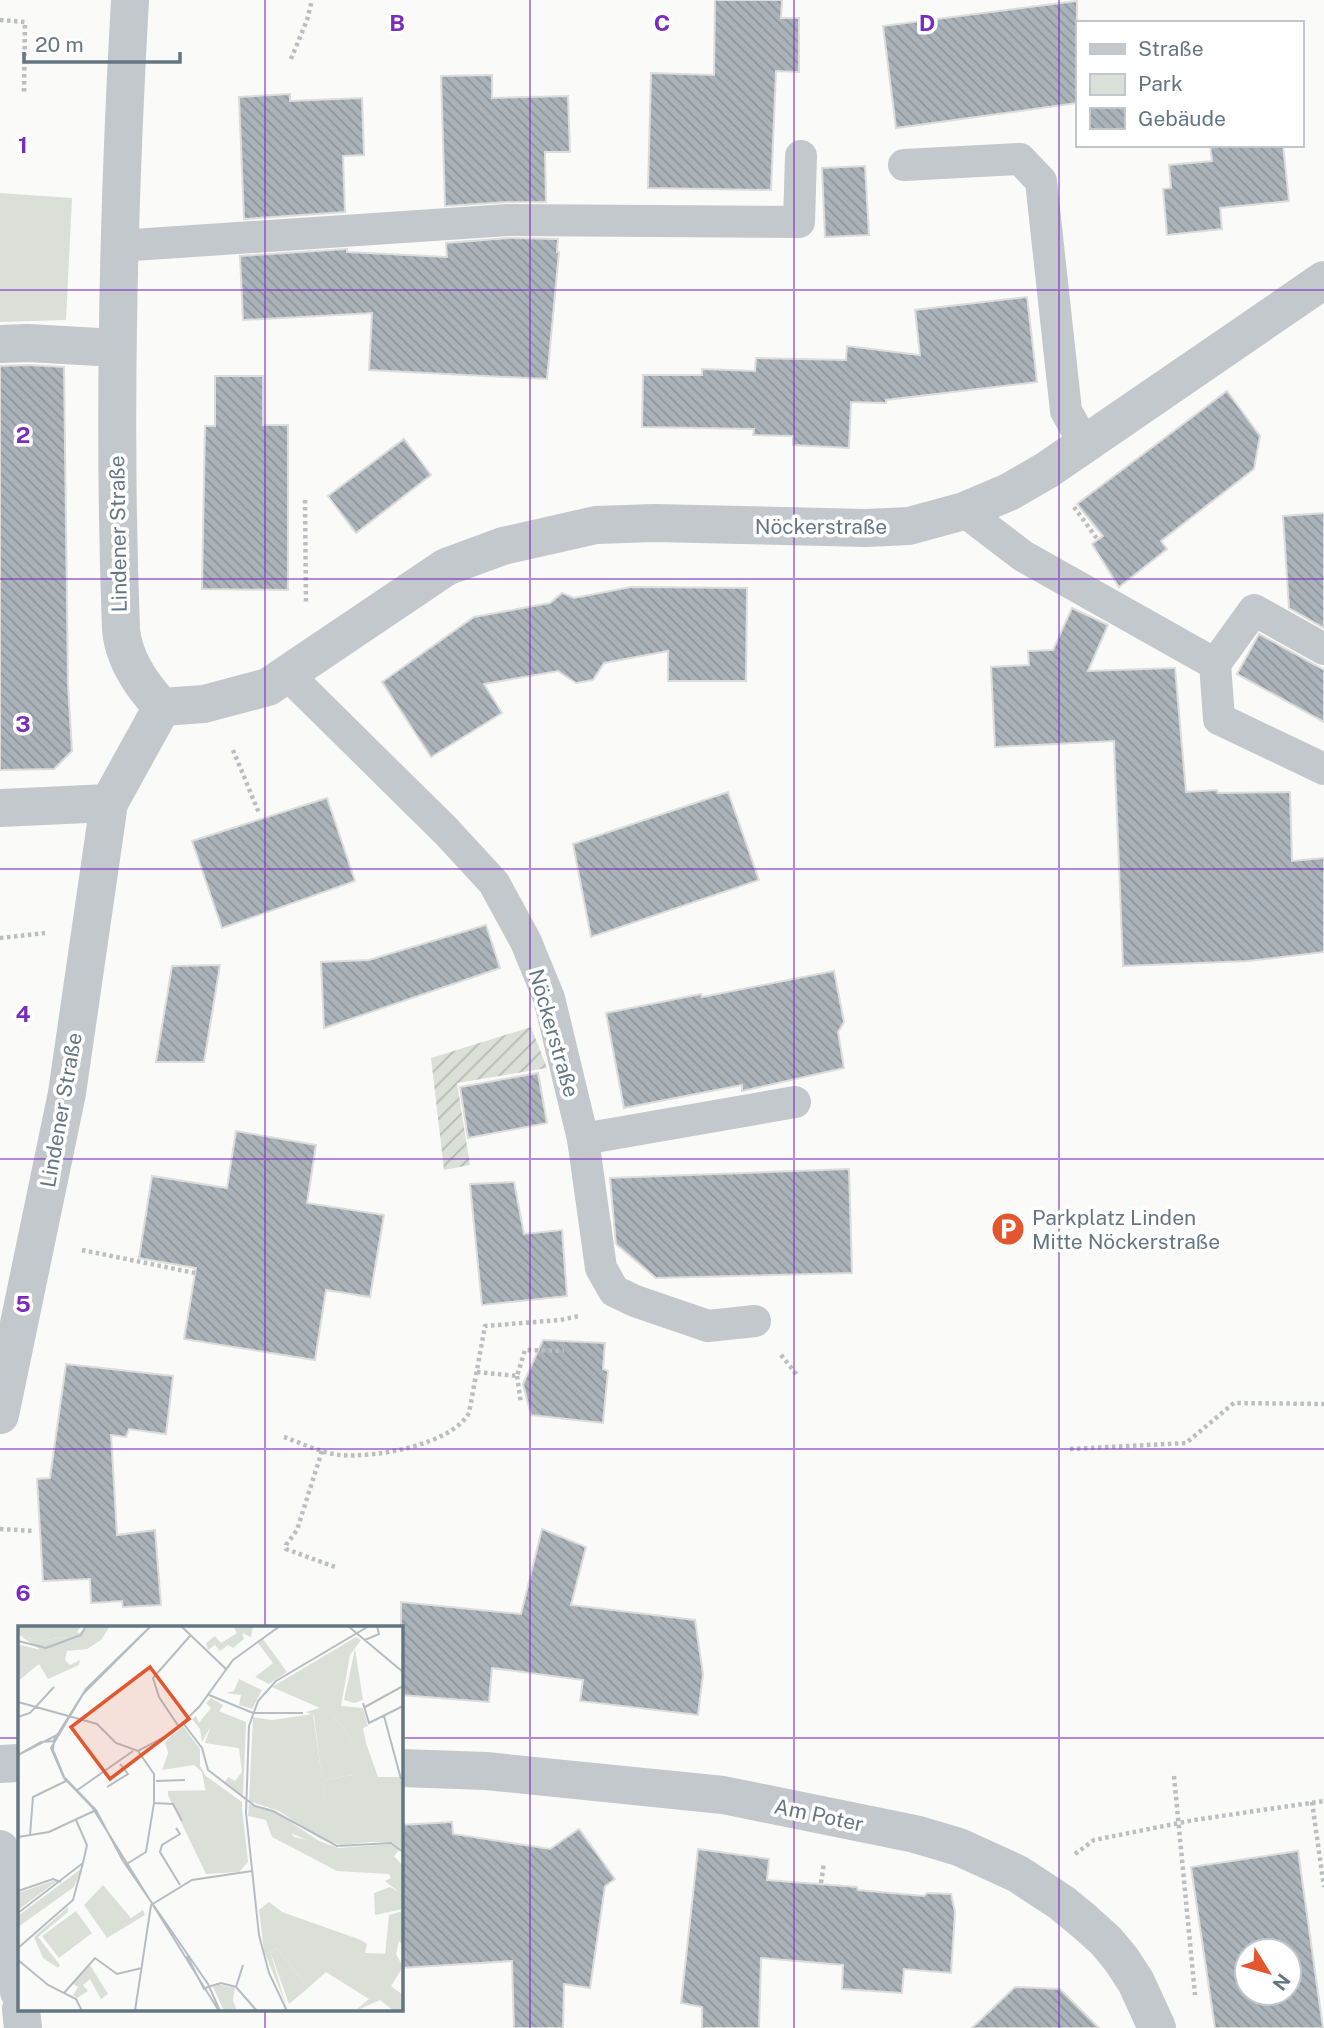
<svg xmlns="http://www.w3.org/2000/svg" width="1324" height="2028" font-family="'Public Sans',sans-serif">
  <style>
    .green { fill: #dadfd7 }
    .garden { fill: url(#garden-furrows) }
    .building { fill: url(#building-back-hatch); stroke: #dcdcda; stroke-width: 2; fill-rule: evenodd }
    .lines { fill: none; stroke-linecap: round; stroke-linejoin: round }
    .path { stroke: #bbbfc2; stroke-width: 4.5; stroke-dasharray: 3.5 3.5; stroke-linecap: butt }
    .service { stroke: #c3c8cc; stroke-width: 32 }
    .minor { stroke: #c3c8cc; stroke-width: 38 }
    .grid { fill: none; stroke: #7b2cbf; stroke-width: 2; stroke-opacity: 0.55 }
    .labels { text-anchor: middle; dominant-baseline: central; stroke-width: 7; stroke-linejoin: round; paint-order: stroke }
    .street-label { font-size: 21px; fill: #657683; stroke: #fff }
    .poi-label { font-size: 21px; fill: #657683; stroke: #fff; text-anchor: start }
    .inset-road { fill: none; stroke: #b5bdc2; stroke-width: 2 }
    .view { fill: #e4572e; fill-opacity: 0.15; stroke: #e4572e; stroke-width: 3.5 }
    .inset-edge { fill: none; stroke: #657683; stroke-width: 3.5 }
    .grid-label { font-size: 23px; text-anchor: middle; font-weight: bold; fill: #7b2cbf; stroke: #fff; stroke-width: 7; stroke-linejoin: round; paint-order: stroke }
  </style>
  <defs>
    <pattern id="garden-furrows" width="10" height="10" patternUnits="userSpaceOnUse" patternTransform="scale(1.75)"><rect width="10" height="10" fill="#dadfd7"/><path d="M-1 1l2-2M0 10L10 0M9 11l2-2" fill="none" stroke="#b4b9b4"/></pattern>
    <pattern id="building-back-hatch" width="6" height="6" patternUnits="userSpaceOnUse" patternTransform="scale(1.75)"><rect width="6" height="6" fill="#aab3b9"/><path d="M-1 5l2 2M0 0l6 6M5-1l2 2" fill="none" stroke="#8e969c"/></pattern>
  </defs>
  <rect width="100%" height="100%" fill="#fafaf8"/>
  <!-- green -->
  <path class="green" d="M0 193 72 198 66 320 0 322Z"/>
  <!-- garden -->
  <path class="garden" d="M531 1027 547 1068 457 1083 470 1165 444 1170 431 1058Z"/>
  <!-- building -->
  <g class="building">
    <path d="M715 0H782L781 18H799V72L776 71 771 190 648 188 651 73 714 75Z"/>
    <path d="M1077 1V103L896 128 883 26Z"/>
    <path d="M492 75V98L568 96 570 152H545L546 202H507L445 206 441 76Z"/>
    <path d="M290 94V101L362 98 364 155 343 156 345 212 244 219 239 97Z"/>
    <path d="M1210 145H1283L1289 201 1220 208 1222 229 1167 235 1163 189 1171 188 1169 165 1212 161Z"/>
    <path d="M865 166 869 235 825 237 822 168Z"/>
    <path d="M509 238 558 239 557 252H559L547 379 369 370 372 313 243 320 240 256 347 249V252L447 257 446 243Z"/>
    <path d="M1027 297 1037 382 886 400V403L851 402 849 448 793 445V436L753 435 754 429 642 427 643 375H702V369L755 371 756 358 846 360 847 346 920 355 915 310Z"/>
    <path d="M28 365 64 367 68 685 72 751 54 769 0 770V366Z"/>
    <path d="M215 376H263V425H288V590L202 589 205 426H215Z"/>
    <path d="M1227 391 1260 436 1254 469 1161 541 1167 549 1119 587 1092 544 1103 536 1077 504Z"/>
    <path d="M404 439 431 475 356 533 328 496Z"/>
    <path d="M1324 513V628L1289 608 1283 516Z"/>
    <path d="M631 587 747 588 746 681H668V651L604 663 593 680 576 683 558 671 484 684 502 713 431 757 382 682 474 617 550 603 562 593 574 598Z"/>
    <path d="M1072 608 1108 625 1088 671 1175 668 1186 792 1217 790 1218 793 1290 792 1292 861 1324 858V952L1248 961 1123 966 1114 741 995 747 991 667 1029 665 1028 651 1053 650Z"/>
    <path d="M1259 634 1324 670V722L1237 674Z"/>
    <path d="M728 792 759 880 591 937 573 844Z"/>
    <path d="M327 798 355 881 222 928 192 841Z"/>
    <path d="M486 925 500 968 324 1028 321 962 369 960Z"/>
    <path d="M220 965 204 1062H156L172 966Z"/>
    <path d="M834 971 844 1022 838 1032 844 1068 742 1091V1085L624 1108 606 1013 701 994 702 997Z"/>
    <path d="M538 1073 547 1123 468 1138 460 1087Z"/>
    <path d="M236 1131 316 1145 307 1203 384 1215 370 1297 326 1290 315 1360 184 1339 196 1268 139 1258 152 1176 227 1188Z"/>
    <path d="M849 1169 852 1273 656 1278 616 1244 610 1178Z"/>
    <path d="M514 1182 524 1234 562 1230 567 1296 482 1305 470 1184Z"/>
    <path d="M543 1340 605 1343 603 1369 608 1371 603 1423 531 1415 523 1384Z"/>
    <path d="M66 1364 173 1376 166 1434 129 1429 126 1437 111 1435 117 1535 155 1530 161 1605 123 1607 122 1601 91 1603 90 1579 43 1581 37 1479 50 1478Z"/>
    <path d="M542 1529 586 1547 571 1605 695 1620 703 1674 698 1715 580 1701 583 1680 492 1668 489 1702 401 1695V1602L521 1614Z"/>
    <path d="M452 1822 453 1834 550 1849 579 1829 615 1879 605 1886 590 1988 564 1984 563 2028H514L512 1961 401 1968V1825Z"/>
    <path d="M698 1849 769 1859 767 1880 857 1887 858 1890 924 1896 927 1893 951 1894 955 1912 951 1973 904 1969 902 1993 842 1989 843 1965 761 1958 759 2028H702V2007L681 2003Z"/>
    <path d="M1298 1851 1323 2028H1215L1191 1867ZM1247 1951H1289V1993H1247Z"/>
    <path d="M1015 1987 1060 1989 1099 2028H972Z"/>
  </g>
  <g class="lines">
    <!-- path -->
    <g class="path">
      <path d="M0 20 25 22 24 92"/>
      <path d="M291 59 307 20 312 0"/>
      <path d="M305 500 306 604"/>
      <path d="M1074 507 1098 540"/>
      <path d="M233 750 259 813"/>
      <path d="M0 938 45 933"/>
      <path d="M82 1250 195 1273"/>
      <path d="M781 1355 798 1376"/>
      <path d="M477 1372 517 1376 525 1350 564 1351"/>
      <path d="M517 1376 521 1403"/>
      <path d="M284 1437C302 1443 320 1453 340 1455 375 1458 451 1445 469 1413L485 1326 560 1320 579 1316"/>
      <path d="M1070 1449 1186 1443 1234 1403 1324 1404"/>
      <path d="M322 1451 297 1530 286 1545V1549L335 1567"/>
      <path d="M0 1529 34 1531"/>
      <path d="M1174 1776 1195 1995"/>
      <path d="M1312 1802 1324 1887"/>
      <path d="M1075 1854 1094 1840 1194 1820 1324 1801"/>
      <path d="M821 1883 824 1863"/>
    </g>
    <!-- service -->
    <g class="service">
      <path d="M904 165 1020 159 1041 181 1066 411 1085 445"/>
      <path d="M118 246 508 220 799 222 801 156"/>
      <path d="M964 511 1023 556 1215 664 1219 719 1324 769"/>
      <path d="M1215 664 1254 610 1324 649"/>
      <path d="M288 675 446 831 494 883 526 942 549 998 583 1139 601 1268 614 1291 635 1301 708 1326 755 1321"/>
      <path d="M583 1139 795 1102"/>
    </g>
    <!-- minor -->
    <g class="minor">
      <path d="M130 0C118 211 113 419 121 630 124 660 141 685 162 707"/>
      <path d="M0 344 28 343 116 348"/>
      <path d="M162 707 204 704 268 687 446 567 503 546 596 525 654 523 866 528 909 526 964 511 1009 492 1047 470 1324 280"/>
      <path d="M0 808 109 803"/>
      <path d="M0 1415 67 1093 109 803 162 707"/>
      <path d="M0 1764 19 1763"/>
      <path d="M401 1768 486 1771 723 1795 915 1834 959 1847 1018 1874 1062 1903 1085 1922 1106 1941 1121 1959 1136 1982 1157 2028"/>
      <path d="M0 1849 19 1992"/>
      <path d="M21 2009 23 2028"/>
    </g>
  </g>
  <!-- grid -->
  <path class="grid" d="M265 0V1627M530 0V2028M794 0V2028M1059 0V2028M0 290H1324M0 579H1324M0 869H1324M0 1159H1324M0 1449H1324M0 1738H19M401 1738H1324M265 2009V2028"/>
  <!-- icons -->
  <defs>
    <symbol id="parking-disc" viewBox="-11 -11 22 22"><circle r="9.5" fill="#e4572e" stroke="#fff"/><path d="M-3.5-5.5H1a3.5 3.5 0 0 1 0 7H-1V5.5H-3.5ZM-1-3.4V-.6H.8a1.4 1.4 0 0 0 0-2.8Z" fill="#fff"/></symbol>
  </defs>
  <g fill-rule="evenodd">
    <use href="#parking-disc" x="989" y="1210" width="38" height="38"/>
  </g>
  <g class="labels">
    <!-- street labels -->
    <g class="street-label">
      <text x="821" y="526">Nöckerstraße</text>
      <text transform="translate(118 534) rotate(-91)">Lindener Straße</text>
      <text transform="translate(554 1033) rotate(74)">Nöckerstraße</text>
      <text transform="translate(61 1110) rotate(-80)">Lindener Straße</text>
      <text transform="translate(819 1815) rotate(12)">Am Poter</text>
    </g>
    <!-- poi labels -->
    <g class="poi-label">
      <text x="1032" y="1217">Parkplatz Linden<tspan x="1032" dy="24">Mitte Nöckerstraße</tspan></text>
    </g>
  </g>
  <!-- overview -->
  <g transform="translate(18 1626)">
    <rect width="385" height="385" fill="#fafaf8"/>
    <path d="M0 0H59L49 11 20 15 0 8ZM70 0H91L21 37 0 55V18L22 24 52 14ZM337 23 345 74 336 77 326 74ZM198 84 228 96 225 171 207 156 210 151 217 155 224 146 221 122 187 117ZM296 90H315L335 115V149L304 154ZM85 259 113 292 125 284 127 289 89 312 66 279ZM372 261 385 268V283L357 289 356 267ZM50 281V286L20 311 42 339 40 342 25 332 16 311ZM58 285 74 307 41 332 24 310ZM385 285V320L381 315 378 328 367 330 371 289ZM259 322 290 362 271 378 252 325ZM72 339 90 368 83 373 72 353 65 359 70 365 59 372 55 369 60 361 54 357ZM199 358 217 362 215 374 219 385H206L195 361Z" fill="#dadfd7"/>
    <path d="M55 0H63L59 6 66 10 71 0H92L83 14 69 23 49 25 47 34 52 39 62 34 61 39 30 53 21 38 0 55V43L11 40 21 23 0 8 20 15 49 11ZM338 11 343 14 332 29 323 80 345 82 350 100 345 102 348 117 360 151H385L383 223 374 216H353L308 182 304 154 335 149V115L315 90 299 91 288 86 302 82 254 61ZM245 13 269 46 251 58 237 51 255 37 240 17ZM152 122 182 123V140L188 150 224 176V182L187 163 184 146 176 139 144 144ZM231 178 259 187 276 211 295 215 318 233 376 230 385 240V269L367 255 373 252 371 248 319 245 254 211 248 194 230 190ZM64 242 56 261 0 301V290ZM35 255H39L0 284V267ZM251 276 264 286 343 314 349 318 347 327 378 328 385 341 373 360 385 369V385H376L362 374 337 385 351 373 308 346 290 362 259 322 252 325 268 379 246 325 241 284Z" fill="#dadfd7"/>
    <path d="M295 88 308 181 348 179 353 216 323 219 303 213 261 185 231 175 235 91 254 94ZM165 100 182 123 176 131 159 136 152 133 147 116ZM197 164 224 182 230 236 221 246 188 248 150 169V165Z" fill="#dadfd7"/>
    <path d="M215 0H235L233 11 224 7 226 13 215 22 210 19 202 25 197 19 190 24 188 17 197 10 203 17 219 7ZM221 53 244 64 234 83 221 79 223 69 208 67 216 65ZM193 72 205 79 184 116 182 103 174 93 178 90 181 97 184 93 193 82 188 77ZM259 187 301 215 321 222 373 218 382 223 376 230 354 235 318 233 294 216 267 205Z" fill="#dadfd7"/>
    <path class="inset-road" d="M133 0 68 63 33 122 46 152 74 181 201 385M133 0 65 68 36 114 35 124 46 151 78 184 105 235 190 358 202 385M163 0 208 43M330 0 385 46M347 14 361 8 359 0M0 15 28 22 63 9 68 0M191 69 235 87H285M0 76 79 98 98 117 120 125 154 107 181 81 215 34 262 0M345 77 351 97 385 80M347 81 385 60M366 90 383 153M0 91 12 87 36 61M165 97 184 122 190 144 237 180 255 185 319 220 373 217 385 226M161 101 141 71 135 52 172 10M0 129 23 116 37 115M0 129 39 109M138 155 167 154M89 161 110 148 102 138M58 165 115 125M136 177 155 178 164 195M158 202 162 208 144 219 142 226 162 259M12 209 15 171 48 155M0 211 31 206 76 185M107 239 128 226 136 177V148L120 125M0 265 35 253 43 256M0 287 65 237 69 219 58 194M0 322 55 274 65 237M169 330 186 363 190 361M0 334 30 359 58 373 64 385M190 361 203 357 218 361 239 385M218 361 225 339M46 367 77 332 99 348 124 342M117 385 133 279 174 254 234 245M269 385 251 347 241 309 228 187 231 100 240 75 258 55 351 0"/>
    <path class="view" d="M132 41 171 93 92 153 53 101Z"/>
    <rect width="385" height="385" class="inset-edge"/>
  </g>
  <g class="grid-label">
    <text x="397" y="31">B</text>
    <text x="662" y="31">C</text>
    <text x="927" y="31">D</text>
    <text x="23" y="153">1</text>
    <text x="23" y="443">2</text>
    <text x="23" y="732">3</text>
    <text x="23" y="1022">4</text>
    <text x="23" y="1312">5</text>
    <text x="23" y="1601">6</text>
  </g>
  <!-- legend -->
  <rect x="1076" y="21" width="228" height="126" fill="#ffffff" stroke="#c1c8cd" stroke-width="2"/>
  <rect x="1090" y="44" width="35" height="10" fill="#c3c8cc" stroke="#c1c8cd" stroke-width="2"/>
  <text x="1138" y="56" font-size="21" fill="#657683">Straße</text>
  <rect x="1090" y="74" width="35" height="21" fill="#dadfd7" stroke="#c1c8cd" stroke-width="2"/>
  <text x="1138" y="91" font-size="21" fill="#657683">Park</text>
  <rect x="1090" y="108" width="35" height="21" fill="url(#building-back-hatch)" stroke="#c1c8cd" stroke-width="2"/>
  <text x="1138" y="126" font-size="21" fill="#657683">Gebäude</text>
  <!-- north arrow -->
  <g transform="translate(1268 1972) rotate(127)"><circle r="33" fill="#ffffff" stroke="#c1c8cd" stroke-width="2"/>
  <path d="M0-5L12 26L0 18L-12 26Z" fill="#e4572e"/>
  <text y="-10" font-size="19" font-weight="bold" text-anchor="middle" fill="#657683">N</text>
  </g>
  <!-- scale -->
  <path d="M24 52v10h156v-10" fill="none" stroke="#657683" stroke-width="3.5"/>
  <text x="35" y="52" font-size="21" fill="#657683" stroke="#ffffff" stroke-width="5" paint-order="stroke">20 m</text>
</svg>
